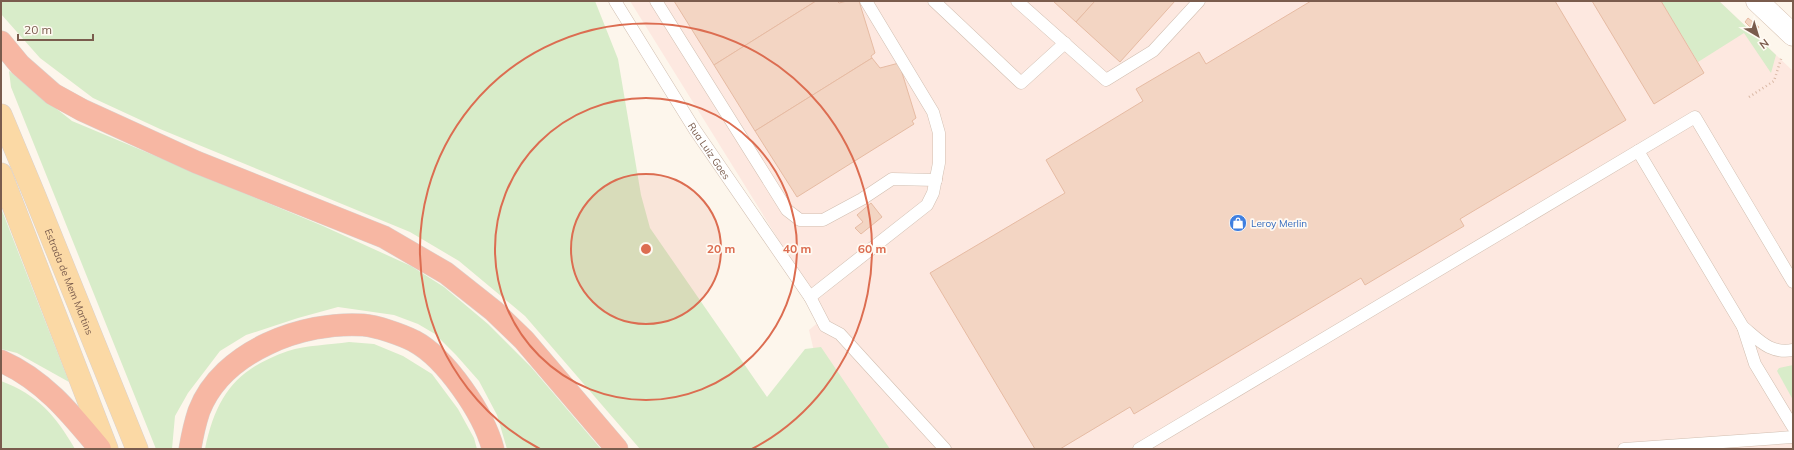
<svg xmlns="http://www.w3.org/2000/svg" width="1794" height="450" font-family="Mulish,sans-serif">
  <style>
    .commercial { fill: #fde8e0 }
    .green { fill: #d8ecc9 }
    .building { fill: #f3d5c3; stroke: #e6bba3 }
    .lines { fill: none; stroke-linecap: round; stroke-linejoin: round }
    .lane-casing { stroke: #d1beb0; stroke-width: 13 }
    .secondary-casing { stroke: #d6c0b0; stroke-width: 23 }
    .primary-casing { stroke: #dad1cd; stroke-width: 23 }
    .highway-casing { stroke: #dad1cd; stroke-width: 23 }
    .path { stroke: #d9b8a5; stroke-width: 2.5; stroke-dasharray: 1 3; stroke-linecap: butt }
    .lane { stroke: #fff; stroke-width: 12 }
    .secondary { stroke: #fff; stroke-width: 22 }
    .primary { stroke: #fbd9a5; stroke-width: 22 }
    .highway { stroke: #f7b7a3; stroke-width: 22 }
    .ring { fill: none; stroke: #dc6d51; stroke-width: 2 }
    .labels { text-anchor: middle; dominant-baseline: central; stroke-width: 3.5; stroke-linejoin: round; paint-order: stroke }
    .street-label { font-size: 10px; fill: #7a5c4d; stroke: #fffaf3 }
    .shop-label { font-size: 10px; fill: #366cbe; stroke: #fffaf3; text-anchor: start }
    .centre { fill: #dc6d51; stroke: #fffaf3; stroke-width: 2 }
    .ring-label { font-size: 12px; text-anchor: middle; font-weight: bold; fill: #dc6d51; stroke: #fffaf3; stroke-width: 3.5; stroke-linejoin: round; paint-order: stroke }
  </style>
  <rect width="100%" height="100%" fill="#fdf6ec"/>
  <!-- commercial -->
  <path class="commercial" d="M630 1H1719L1793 71V449H877L816 360 809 330 826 316Z"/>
  <!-- green -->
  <g class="green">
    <path d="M1 1H595L618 59 641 195 650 228 767 397 805 349 821 347 890 449H640L525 316 459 261 410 232 160 129 93 98 40 58 1 14Z"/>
    <path d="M1661 1H1719L1776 55 1771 73 1744 33 1698 62Z"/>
    <path d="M9 71 72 121 323 226 411 266 444 287 488 324 531 367 601 449H507L497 415 479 381 456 355 435 334 418 324 394 315 338 307 298 318 246 335 220 351 188 393 175 416 172 449H156L11 87Z"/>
    <path d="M1 208 69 382 17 353 1 349Z"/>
    <path d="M349 342 374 344 403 356 432 374 458 409 474 438 477 449H205C216 396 236 369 288 351 306 345 330 345 349 342Z"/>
    <path d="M1793 365V400L1777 371 1779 368Z"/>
    <path d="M1 381C38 395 55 415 75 449H1Z"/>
  </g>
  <!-- building -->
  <g class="building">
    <path d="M674 1H816L714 65Z"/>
    <path d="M816 1H837L839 3 847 1H859L875 53 871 56 872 58 755 131 714 65Z"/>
    <path d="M1053 1H1095L1076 22Z"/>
    <path d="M1095 1H1175L1120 62 1076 22Z"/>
    <path d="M1311 1H1555L1626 120 1460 219 1464 226 1365 285 1361 278 1134 414 1130 407 1060 449H1035L930 273 1065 193 1046 160 1143 101 1136 89 1199 52 1206 64Z"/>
    <path d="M1592 1H1661L1704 73 1654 104Z"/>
    <path d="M1748 18 1759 27 1755 32 1745 22Z"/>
    <path d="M872 58 880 68 899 63 916 118 912 121 914 124 797 197 755 131Z"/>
    <path d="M871 203 882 217 861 234 855 228 863 222 857 215Z"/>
  </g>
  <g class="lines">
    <defs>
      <g id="lane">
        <path id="s1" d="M615 1 695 130 810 297 825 326 840 334 945 449"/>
        <path d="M656 1 787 210 800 220H823L862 199 892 179 936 180"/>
        <path d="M934 1 1021 83 1065 43"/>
        <path d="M1017 1 1106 80 1153 51 1199 1"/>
        <path d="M1638 151 1743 327 1755 364 1793 427"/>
        <path d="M810 297 927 205 933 193 939 163V133L933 112 866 1"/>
        <path d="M1743 327C1760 341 1770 354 1793 350"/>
        <path d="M1139 449 1695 117 1793 282"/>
        <path d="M1624 449 1793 437"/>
      </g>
      <path id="secondary" d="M1757 1 1793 35"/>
      <g id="primary">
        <path id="s2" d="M1 115 34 194 137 449"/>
        <path d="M1 174 107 449"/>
      </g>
      <g id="highway">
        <path d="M1 42 20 65 53 94 82 110 196 162 384 237 446 273 494 311 524 340 617 449"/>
        <path d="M1 361C44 380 71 414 100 449"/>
        <path d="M190 449C192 437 195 423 199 411 222 351 303 321 363 325 377 326 402 335 414 341 446 358 484 414 493 449"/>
      </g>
    </defs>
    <!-- lane casing -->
    <use href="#lane" class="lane-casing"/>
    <!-- secondary casing -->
    <use href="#secondary" class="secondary-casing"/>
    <!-- primary casing -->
    <use href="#primary" class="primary-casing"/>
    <!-- highway casing -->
    <use href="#highway" class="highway-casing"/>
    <!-- path -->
    <path class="path" d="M1749 97 1774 81 1782 56"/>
    <!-- lane -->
    <use href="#lane" class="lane"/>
    <!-- secondary -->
    <use href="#secondary" class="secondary"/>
    <!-- primary -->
    <use href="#primary" class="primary"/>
    <!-- highway -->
    <use href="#highway" class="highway"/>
  </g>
  <!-- distance rings -->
  <circle cx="646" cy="249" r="75" fill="#dc6d51" fill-opacity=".12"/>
  <g class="ring">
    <circle cx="646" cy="249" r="75"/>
    <circle cx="646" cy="249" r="151"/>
    <path d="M540 449A226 226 0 1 1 752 449"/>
  </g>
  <!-- icons -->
  <defs>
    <symbol id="shop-disc" viewBox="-11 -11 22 22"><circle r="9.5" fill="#3f7fe0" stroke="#fffaf3"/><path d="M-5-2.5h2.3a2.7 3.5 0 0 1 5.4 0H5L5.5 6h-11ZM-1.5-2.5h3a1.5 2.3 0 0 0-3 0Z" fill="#fff"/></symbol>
  </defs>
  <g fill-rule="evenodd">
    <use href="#shop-disc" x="1228" y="213" width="20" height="20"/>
  </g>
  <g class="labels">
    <!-- street labels -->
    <g class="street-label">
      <text stroke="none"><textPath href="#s1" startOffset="177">Rua Luiz Goes</textPath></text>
      <text stroke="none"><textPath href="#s2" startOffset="180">Estrada de Mem Martins</textPath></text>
    </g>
    <!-- shop labels -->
    <g class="shop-label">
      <text x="1251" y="223">Leroy Merlin</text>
    </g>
  </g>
  <circle cx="646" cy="249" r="6" class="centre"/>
  <g class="ring-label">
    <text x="721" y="253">20 m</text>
    <text x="797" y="253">40 m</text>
    <text x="872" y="253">60 m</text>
  </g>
  <!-- border -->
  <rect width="1794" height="450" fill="none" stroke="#7a5c4d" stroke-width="4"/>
  <!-- north arrow -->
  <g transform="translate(1758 36) rotate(142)" stroke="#fffaf3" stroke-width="3" paint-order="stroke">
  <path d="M0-3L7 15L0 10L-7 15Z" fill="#7a5c4d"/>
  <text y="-6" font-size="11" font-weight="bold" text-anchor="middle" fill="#7a5c4d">N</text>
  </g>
  <!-- scale -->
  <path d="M18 34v6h75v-6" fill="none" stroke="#7a5c4d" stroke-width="2"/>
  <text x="24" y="34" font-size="12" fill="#7a5c4d" stroke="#fffaf3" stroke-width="3" paint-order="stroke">20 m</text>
</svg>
